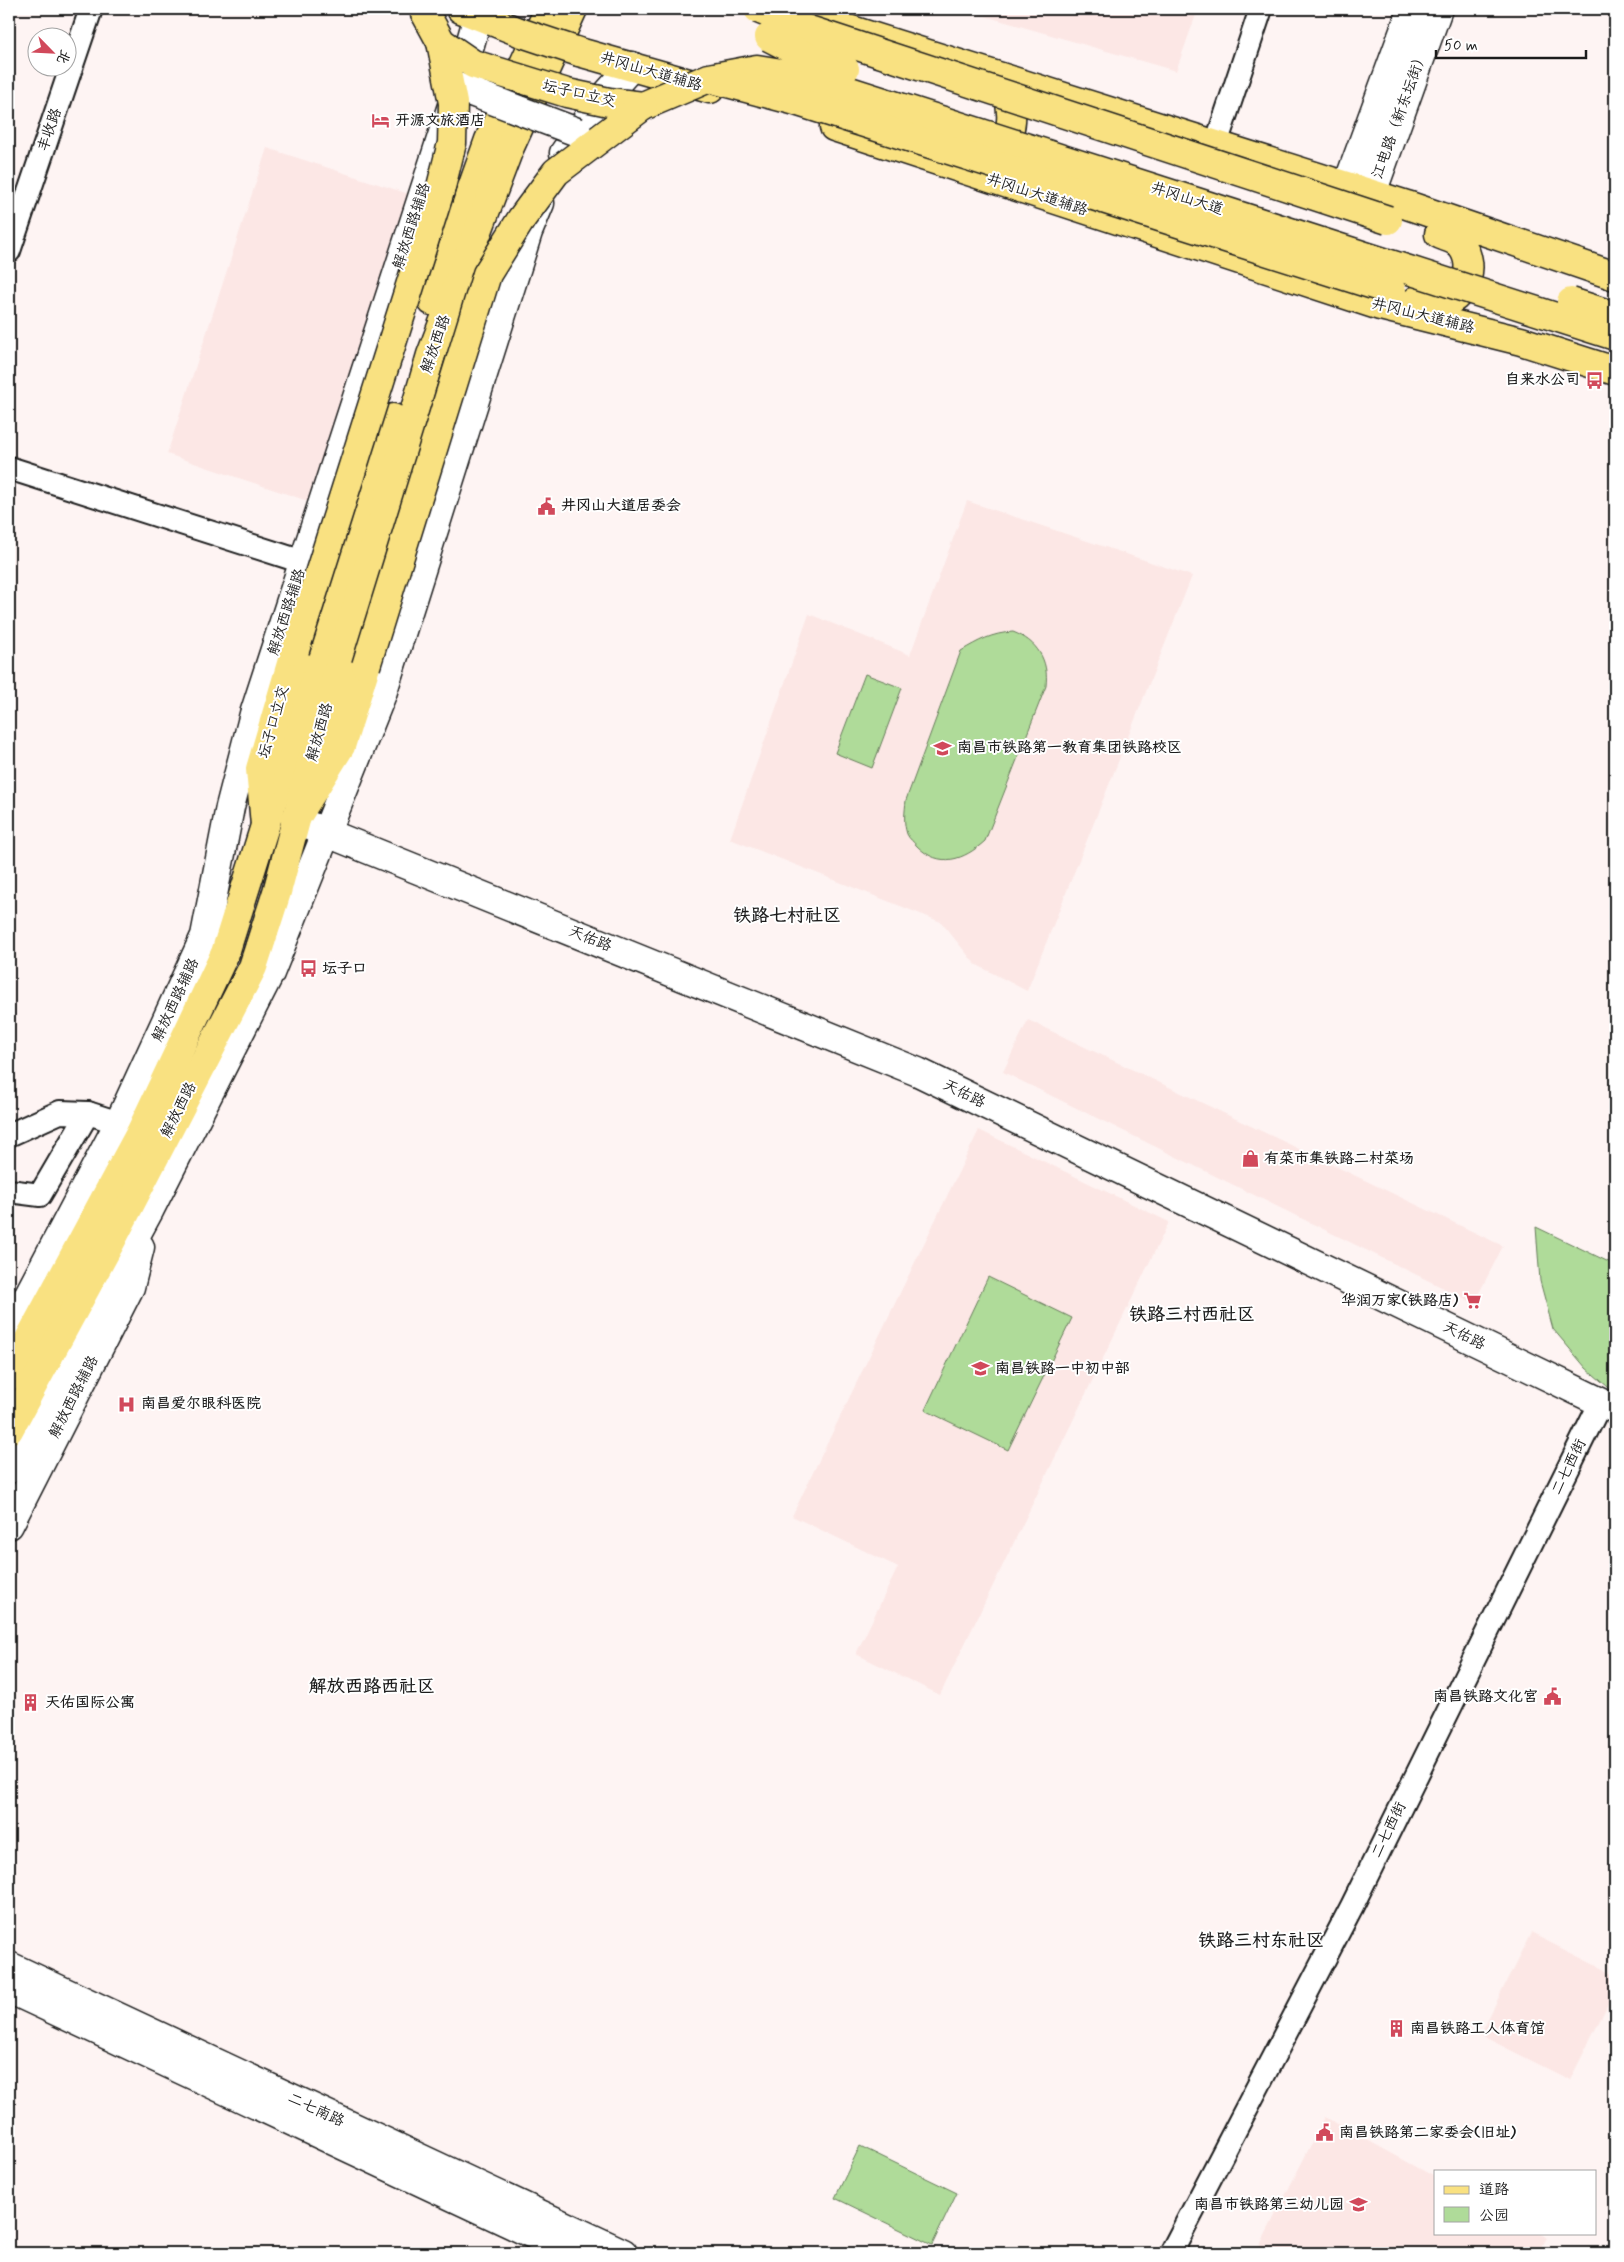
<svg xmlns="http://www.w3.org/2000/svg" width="1624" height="2262" font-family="Mynerve,'LXGW WenKai TC',sans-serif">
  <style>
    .built { fill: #fce7e5 }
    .green { fill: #afdb99; stroke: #667c5a }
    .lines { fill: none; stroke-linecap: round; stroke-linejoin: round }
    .street-casing { stroke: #1c1c1c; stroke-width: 26 }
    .secondary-casing { stroke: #1c1c1c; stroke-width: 31 }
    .primary-casing { stroke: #1c1c1c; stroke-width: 31 }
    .highway-casing { stroke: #1c1c1c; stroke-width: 31 }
    .street { stroke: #fff; stroke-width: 22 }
    .secondary { stroke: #fff; stroke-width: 28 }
    .primary { stroke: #f9e181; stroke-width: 28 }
    .highway { stroke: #f9e181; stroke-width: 28 }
    .secondary-bridge-casing { stroke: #1c1c1c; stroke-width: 31; stroke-linecap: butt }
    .primary-bridge-casing { stroke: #1c1c1c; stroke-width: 31; stroke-linecap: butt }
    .highway-bridge-casing { stroke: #1c1c1c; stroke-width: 31; stroke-linecap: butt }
    .secondary-bridge { stroke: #fff; stroke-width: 28 }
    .primary-bridge { stroke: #f9e181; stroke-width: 28 }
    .highway-bridge { stroke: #f9e181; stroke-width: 28 }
    .labels { text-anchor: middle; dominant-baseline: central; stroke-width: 4; stroke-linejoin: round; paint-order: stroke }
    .street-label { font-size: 15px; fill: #1c1c1c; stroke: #fff }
    .poi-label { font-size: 15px; font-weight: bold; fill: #1c1c1c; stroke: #fff; text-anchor: start }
    .quarter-label { font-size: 18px; font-weight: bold; fill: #1c1c1c; stroke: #fff }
  </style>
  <rect width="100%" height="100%" fill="#fef4f3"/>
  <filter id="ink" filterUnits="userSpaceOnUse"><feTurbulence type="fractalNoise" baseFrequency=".02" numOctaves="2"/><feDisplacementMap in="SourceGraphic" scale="10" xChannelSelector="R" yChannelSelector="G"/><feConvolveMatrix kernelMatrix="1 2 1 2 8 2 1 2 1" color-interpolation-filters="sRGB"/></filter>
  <g filter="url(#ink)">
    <!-- built -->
    <g class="built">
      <path d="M960 9H1198L1176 71Z"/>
      <path d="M267 148 409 194 308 501 167 454Z"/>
      <path d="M967 501 1192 576 1027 991 975 964 941 922 730 839 809 614 910 655Z"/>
      <path d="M1028 1020 1503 1246 1474 1303 1003 1072Z"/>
      <path d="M979 1130 1169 1222 940 1695 856 1654 898 1567 792 1516Z"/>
      <path d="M1531 1933 1615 1975V1990L1570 2080 1480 2035Z"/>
      <path d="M1325 2117 1435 2177V2233H1539L1546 2237 1538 2253H1256Z"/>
    </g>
    <!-- green -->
    <g class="green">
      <path d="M1013 632C1037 641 1049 660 1046 686L985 841C964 860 940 869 917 846 914 842 909 839 907 834 903 822 905 812 906 800L961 651C978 641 992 633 1013 632Z"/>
      <path d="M865 674 902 688 872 768 835 753Z"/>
      <path d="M1536 1227 1615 1265V1393L1586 1368 1553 1329 1540 1281Z"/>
      <path d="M988 1277 1072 1318 1008 1450 925 1410Z"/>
      <path d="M860 2146 957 2193 932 2245 835 2198Z"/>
    </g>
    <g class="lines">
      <defs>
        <g id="street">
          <path d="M1216 144 1261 9"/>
          <path d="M9 251 91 9"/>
          <path d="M9 468 303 562"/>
          <path d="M9 1135 60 1112 88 1113 119 1123"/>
          <path d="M9 1191 40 1195 88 1113"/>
          <path d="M1171 2253 1352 1906 1601 1402"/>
        </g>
        <g id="secondary">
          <path d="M564 153 598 104 632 66"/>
          <path d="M1347 186 1412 9"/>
          <path d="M1372 193 1438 9"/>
          <path d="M310 826 918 1072 1615 1409"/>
          <path d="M9 1332 119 1123 205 936 230 807 254 714 458 87 478 16"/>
          <path d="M9 1469 150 1209 270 973 382 694 528 232 540 203"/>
          <path d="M9 1525 130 1287 140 1247"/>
          <path d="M9 1966 623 2253"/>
          <path d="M9 1989 573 2253"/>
        </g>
        <g id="primary">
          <path d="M461 9 522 33"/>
          <path d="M820 20 1407 205 1615 276"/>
          <path d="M579 52 710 89"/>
          <path d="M834 127 1380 306 1521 341 1615 371"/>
          <path d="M991 159C1017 137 1016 104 999 77"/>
          <path d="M1417 300C1423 301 1430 304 1436 304 1466 304 1480 260 1457 242 1452 238 1444 237 1439 234"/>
          <path d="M432 301 489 140 549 9"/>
          <path d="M9 1376 140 1133 225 953 393 418"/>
          <path d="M9 1430 112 1240 253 967 277 892 317 741 431 355 509 149 573 9"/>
        </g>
        <g id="highway">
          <path d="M295 820 341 746 366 666"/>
          <path d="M265 825 260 769 295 650"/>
        </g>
      </defs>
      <!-- street casing -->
      <use href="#street" class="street-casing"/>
      <!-- secondary casing -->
      <use href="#secondary" class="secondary-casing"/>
      <!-- primary casing -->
      <use href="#primary" class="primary-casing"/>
      <!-- highway casing -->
      <use href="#highway" class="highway-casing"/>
      <!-- street -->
      <use href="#street" class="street"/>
      <!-- secondary -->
      <use href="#secondary" class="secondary"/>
      <!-- primary -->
      <use href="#primary" class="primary"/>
      <!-- highway -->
      <use href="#highway" class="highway"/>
      <defs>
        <path id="secondary-bridge" d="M458 87 577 132"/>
        <path id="primary-bridge" d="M522 33 579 52"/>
        <g id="highway-bridge">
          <path d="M423 9 441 42 473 64 567 93 609 102 643 106 709 78 757 69 806 77 1615 336"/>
          <path d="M758 9 809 30 1388 220"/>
          <path d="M769 37 812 59 845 69"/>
          <path d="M716 80 792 100 1392 291"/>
          <path d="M1571 302 1615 316"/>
          <path d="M295 650 440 191 452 143 453 103 441 42"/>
          <path d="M366 666 487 274 522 218 556 172 643 106"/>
        </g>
      </defs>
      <!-- secondary-bridge casing -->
      <use href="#secondary-bridge" class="secondary-bridge-casing"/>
      <!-- primary-bridge casing -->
      <use href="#primary-bridge" class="primary-bridge-casing"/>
      <!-- highway-bridge casing -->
      <use href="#highway-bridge" class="highway-bridge-casing"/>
      <!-- secondary-bridge -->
      <use href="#secondary-bridge" class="secondary-bridge"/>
      <!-- primary-bridge -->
      <use href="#primary-bridge" class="primary-bridge"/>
      <!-- highway-bridge -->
      <use href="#highway-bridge" class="highway-bridge"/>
    </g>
  </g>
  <!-- icons -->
  <defs>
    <symbol id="hotel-bare" viewBox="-9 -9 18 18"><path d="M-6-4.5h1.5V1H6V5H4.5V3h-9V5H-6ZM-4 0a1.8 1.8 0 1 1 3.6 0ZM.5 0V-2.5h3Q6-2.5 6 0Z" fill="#d1495b" stroke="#fff" stroke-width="2.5" paint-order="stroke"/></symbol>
    <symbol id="bus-bare" viewBox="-9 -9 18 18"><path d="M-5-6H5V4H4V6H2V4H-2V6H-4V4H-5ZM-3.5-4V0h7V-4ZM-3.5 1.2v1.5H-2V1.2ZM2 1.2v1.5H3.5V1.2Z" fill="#d1495b" stroke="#fff" stroke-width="2.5" paint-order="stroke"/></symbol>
    <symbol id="civic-bare" viewBox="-9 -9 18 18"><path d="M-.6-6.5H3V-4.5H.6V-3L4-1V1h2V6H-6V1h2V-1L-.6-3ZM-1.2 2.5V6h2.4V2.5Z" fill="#d1495b" stroke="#fff" stroke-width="2.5" paint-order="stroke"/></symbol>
    <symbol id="school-bare" viewBox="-9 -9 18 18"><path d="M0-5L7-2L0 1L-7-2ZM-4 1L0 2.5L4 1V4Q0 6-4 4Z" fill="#d1495b" stroke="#fff" stroke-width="2.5" paint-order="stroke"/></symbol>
    <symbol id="shop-bare" viewBox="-9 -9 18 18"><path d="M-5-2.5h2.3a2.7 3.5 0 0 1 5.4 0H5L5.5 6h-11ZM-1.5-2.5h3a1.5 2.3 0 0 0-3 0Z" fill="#d1495b" stroke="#fff" stroke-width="2.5" paint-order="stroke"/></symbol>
    <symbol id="supermarket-bare" viewBox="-9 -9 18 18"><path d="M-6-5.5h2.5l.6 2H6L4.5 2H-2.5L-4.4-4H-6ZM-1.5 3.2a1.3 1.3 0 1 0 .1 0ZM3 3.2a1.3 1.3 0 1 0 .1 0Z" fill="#d1495b" stroke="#fff" stroke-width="2.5" paint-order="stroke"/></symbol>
    <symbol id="hospital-bare" viewBox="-9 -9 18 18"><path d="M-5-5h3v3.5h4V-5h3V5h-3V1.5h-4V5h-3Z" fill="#d1495b" stroke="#fff" stroke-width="2.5" paint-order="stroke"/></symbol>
    <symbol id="building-bare" viewBox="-9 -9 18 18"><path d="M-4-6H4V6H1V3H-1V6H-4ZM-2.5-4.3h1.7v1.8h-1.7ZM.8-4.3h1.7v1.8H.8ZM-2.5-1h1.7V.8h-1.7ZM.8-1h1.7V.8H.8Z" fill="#d1495b" stroke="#fff" stroke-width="2.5" paint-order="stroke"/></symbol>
  </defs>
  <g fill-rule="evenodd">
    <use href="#hotel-bare" x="368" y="108" width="25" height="25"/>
    <use href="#bus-bare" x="1582" y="368" width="25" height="25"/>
    <use href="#civic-bare" x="534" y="494" width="25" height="25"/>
    <use href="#school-bare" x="930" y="736" width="25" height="25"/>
    <use href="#bus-bare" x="296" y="956" width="25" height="25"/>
    <use href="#shop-bare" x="1238" y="1146" width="25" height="25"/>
    <use href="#supermarket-bare" x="1460" y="1288" width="25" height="25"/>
    <use href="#school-bare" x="968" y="1356" width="25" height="25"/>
    <use href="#hospital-bare" x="114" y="1392" width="25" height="25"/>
    <use href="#civic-bare" x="1540" y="1684" width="25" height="25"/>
    <use href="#building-bare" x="18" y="1690" width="25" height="25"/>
    <use href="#building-bare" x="1384" y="2016" width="25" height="25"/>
    <use href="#civic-bare" x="1312" y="2120" width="25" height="25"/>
    <use href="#school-bare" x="1346" y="2192" width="25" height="25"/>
  </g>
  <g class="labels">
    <!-- street labels -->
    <g class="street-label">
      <text transform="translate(651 72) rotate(16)">井冈山大道辅路</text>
      <text transform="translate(579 94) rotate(13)">坛子口立交</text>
      <text transform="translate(1400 115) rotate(-70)">江电路（新东坛街）</text>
      <text transform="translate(50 130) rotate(-71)">丰收路</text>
      <text transform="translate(1037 195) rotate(18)">井冈山大道辅路</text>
      <text transform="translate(1187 199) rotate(18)">井冈山大道</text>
      <text transform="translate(412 226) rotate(-72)">解放西路辅路</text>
      <text transform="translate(1423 316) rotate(14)">井冈山大道辅路</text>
      <text transform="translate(436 344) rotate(-71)">解放西路</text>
      <text transform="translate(287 612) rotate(-72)">解放西路辅路</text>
      <text transform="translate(274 722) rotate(-74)">坛子口立交</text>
      <text transform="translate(320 732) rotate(-74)">解放西路</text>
      <text transform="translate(590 939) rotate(22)">天佑路</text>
      <text transform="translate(176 1000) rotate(-65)">解放西路辅路</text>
      <text transform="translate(964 1094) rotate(26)">天佑路</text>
      <text transform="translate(179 1110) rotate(-63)">解放西路</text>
      <text transform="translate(1464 1336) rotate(26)">天佑路</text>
      <text transform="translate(74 1397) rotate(-63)">解放西路辅路</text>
      <text transform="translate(1569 1467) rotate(-64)">二七西街</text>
      <text transform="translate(1389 1830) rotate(-64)">二七西街</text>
      <text transform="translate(316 2110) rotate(25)">二七南路</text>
    </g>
    <!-- poi labels -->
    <g class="poi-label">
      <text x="395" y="121">开源文旅酒店</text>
      <text x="1580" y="380" text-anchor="end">自来水公司</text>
      <text x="561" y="506">井冈山大道居委会</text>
      <text x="957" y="748">南昌市铁路第一教育集团铁路校区</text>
      <text x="322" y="969">坛子口</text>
      <text x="1264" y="1159">有菜市集铁路二村菜场</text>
      <text x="1458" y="1301" text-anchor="end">华润万家(铁路店)</text>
      <text x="995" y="1369">南昌铁路一中初中部</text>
      <text x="141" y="1404">南昌爱尔眼科医院</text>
      <text x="1538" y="1697" text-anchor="end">南昌铁路文化宫</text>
      <text x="45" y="1703">天佑国际公寓</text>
      <text x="1410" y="2029">南昌铁路工人体育馆</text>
      <text x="1339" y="2133">南昌铁路第二家委会(旧址)</text>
      <text x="1344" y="2205" text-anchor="end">南昌市铁路第三幼儿园</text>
    </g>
    <!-- quarter labels -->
    <g class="quarter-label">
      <text x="787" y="916">铁路七村社区</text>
      <text x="1192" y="1315">铁路三村西社区</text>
      <text x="372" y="1687">解放西路西社区</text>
      <text x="1261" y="1941">铁路三村东社区</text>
    </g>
  </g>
  <!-- margin -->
  <rect width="1624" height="2262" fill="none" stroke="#fff" stroke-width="30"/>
  <rect x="15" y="15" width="1594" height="2232" fill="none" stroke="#1c1c1c" stroke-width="2" filter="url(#ink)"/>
  <!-- legend -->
  <rect x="1434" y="2170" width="162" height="65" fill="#ffffff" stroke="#a4a4a4"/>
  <rect x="1444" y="2186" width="25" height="8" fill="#f9e181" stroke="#a4a4a4"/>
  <text x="1479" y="2194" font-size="15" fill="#1c1c1c">道路</text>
  <rect x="1444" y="2207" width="25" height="15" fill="#afdb99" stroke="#a4a4a4"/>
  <text x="1479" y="2220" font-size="15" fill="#1c1c1c">公园</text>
  <!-- north arrow -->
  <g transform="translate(52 52) rotate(114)"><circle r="24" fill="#ffffff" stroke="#a4a4a4"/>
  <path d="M0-4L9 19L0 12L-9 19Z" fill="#d1495b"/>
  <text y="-8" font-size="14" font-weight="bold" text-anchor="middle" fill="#1c1c1c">北</text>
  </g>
  <!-- scale -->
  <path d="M1436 50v8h150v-8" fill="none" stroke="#1c1c1c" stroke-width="2.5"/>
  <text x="1444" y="50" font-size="15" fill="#1c1c1c" stroke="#ffffff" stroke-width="4" paint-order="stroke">50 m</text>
</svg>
